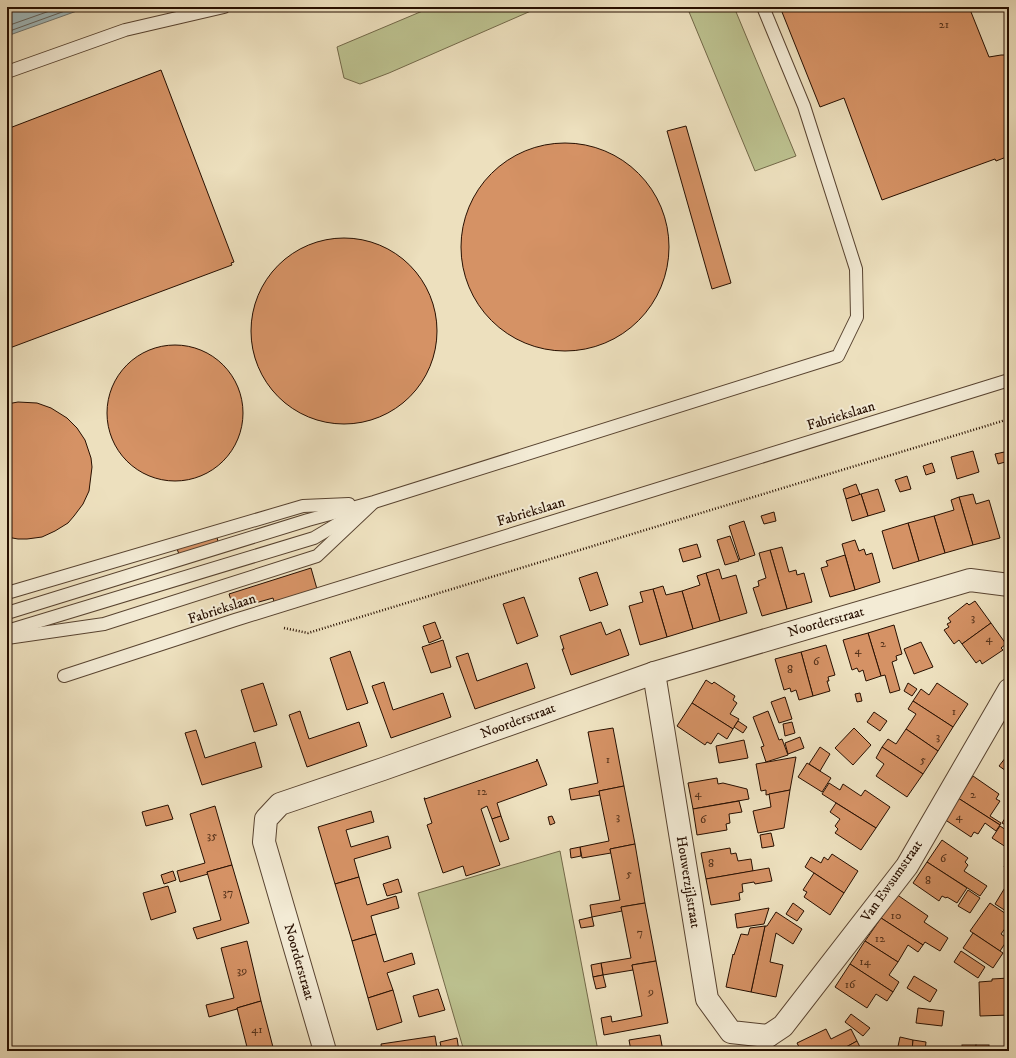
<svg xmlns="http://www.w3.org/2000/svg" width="1016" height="1058" font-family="'IM FELL DW Pica',serif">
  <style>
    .green { fill: #bcc18f; stroke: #726848 }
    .water { fill: #a0babd; stroke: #707671 }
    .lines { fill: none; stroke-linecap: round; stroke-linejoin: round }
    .shore { stroke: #64645e; stroke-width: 1 }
    .building { fill: #d59265; stroke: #270f00 }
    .lane-casing { stroke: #584330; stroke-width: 14 }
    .street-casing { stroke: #584330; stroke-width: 24 }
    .path { stroke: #270f00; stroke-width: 2.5; stroke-dasharray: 1 2; stroke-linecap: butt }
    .lane { stroke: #f3ebd5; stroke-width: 12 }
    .street { stroke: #f3ebd5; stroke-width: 22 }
    .labels { text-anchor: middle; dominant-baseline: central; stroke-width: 4; stroke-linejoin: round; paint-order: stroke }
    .number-label { font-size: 12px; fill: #523019 }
    .street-label { font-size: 14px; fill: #270f00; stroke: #f3ebd5 }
  </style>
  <rect width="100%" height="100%" fill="#ede0be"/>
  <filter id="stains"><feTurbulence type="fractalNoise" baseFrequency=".005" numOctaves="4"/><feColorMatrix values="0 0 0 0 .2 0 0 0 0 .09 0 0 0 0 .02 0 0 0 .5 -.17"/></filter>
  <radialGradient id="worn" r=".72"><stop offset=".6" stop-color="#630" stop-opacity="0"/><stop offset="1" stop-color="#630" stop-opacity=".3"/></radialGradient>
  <!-- green -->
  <g class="green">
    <path d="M432 7H540L389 73 360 84 344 78 337 47Z"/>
    <path d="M687 7H734L796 156 755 171Z"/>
    <path d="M560 851 598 1051H464L418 893Z"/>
  </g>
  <!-- water -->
  <path class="water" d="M7 7H88L7 36Z"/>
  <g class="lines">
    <!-- shore -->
    <g class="shore">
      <path d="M7 26 61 7"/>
      <path d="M7 32 76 7"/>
    </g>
  </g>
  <!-- building -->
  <g class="building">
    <path d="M780 7H969L989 57 1001 55H1009V156L996 161 995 159 882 200 844 98 820 107Z"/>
    <path d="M161 70 234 262 231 263 232 265 7 349V129Z"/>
    <path d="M686 126 731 283 712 289 667 131Z"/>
    <circle cx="565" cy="247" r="104"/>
    <circle cx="344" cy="331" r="93"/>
    <circle cx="175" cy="413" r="68"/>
    <path d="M18 402 37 403 51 408 67 418 77 428 85 440 91 458 92 467 89 491 83 504 74 516 68 523 55 531 42 537 27 539H18L7 537V404Z"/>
    <path d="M973 451 979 472 957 479 951 457Z"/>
    <path d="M1009 451V461L998 464 995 454Z"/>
    <path d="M932 463 935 472 926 475 923 466Z"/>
    <path d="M907 476 911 489 900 492 895 480Z"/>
    <path d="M856 484 860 495 846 499 843 489Z"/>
    <path d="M878 489 885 511 868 516 861 494Z"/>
    <path d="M861 494 868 516 852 521 846 499Z"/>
    <path d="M973 494 976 504 989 500 1000 538 973 545 959 497Z"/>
    <path d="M959 497 973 545 945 553 934 516 954 510 951 500Z"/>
    <path d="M774 512 776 521 764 524 761 516Z"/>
    <path d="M934 516 945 553 919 561 908 523Z"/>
    <path d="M744 521 755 555 740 560 729 526Z"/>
    <path d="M908 523 919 561 893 569 882 531Z"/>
    <path d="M216 534 219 545 180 557 176 546Z"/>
    <path d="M730 536 739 561 725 565 717 540Z"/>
    <path d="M855 540 859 551 864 549 866 555 872 553 880 582 855 590 842 544Z"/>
    <path d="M697 544 701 557 683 562 679 549Z"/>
    <path d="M782 547 789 572 796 570 797 575 804 573 812 602 787 609 770 550Z"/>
    <path d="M770 550 787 609 762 616 753 588 759 586 758 581 766 578 759 553Z"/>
    <path d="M845 555 855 590 830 597 821 568 828 566 826 561Z"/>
    <path d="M311 568 317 589 274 602 273 598 234 609 229 594Z"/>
    <path d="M719 569 722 579 736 575 747 613 720 621 706 573Z"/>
    <path d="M597 572 608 605 590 611 579 578Z"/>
    <path d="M706 573 720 621 693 629 682 591 700 585 697 576Z"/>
    <path d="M663 586 666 595 682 591 693 629 667 637 653 589Z"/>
    <path d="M653 589 667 637 640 645 629 606 643 602 640 592Z"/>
    <path d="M524 597 538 636 517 644 503 604Z"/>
    <path d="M975 601 991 623 962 644 959 640 954 644 944 630 949 627 947 624 951 622 948 618 967 603 969 605Z"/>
    <path d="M435 622 441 638 429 643 423 626Z"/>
    <path d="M601 622 606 635 620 629 629 655 571 675 562 649H564L560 636Z"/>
    <path d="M991 623 1006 644 1001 648 1003 650 982 664 980 660 976 663 962 644Z"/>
    <path d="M894 625 902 654 896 656 897 660 892 662 900 690 890 693 885 675 881 676 868 633Z"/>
    <path d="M868 633 881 676 866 681 863 670 859 672 857 668 852 670 843 640Z"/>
    <path d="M443 640 451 667 431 673 422 647Z"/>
    <path d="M921 642 933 667 914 674 904 649Z"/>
    <path d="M826 645 835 675 828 677 829 681H827L830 691 813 696 801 652Z"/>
    <path d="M350 651 368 703 347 710 330 658Z"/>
    <path d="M801 652 813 696 799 700 796 690 791 692 790 688 784 690 775 659Z"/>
    <path d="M468 653 477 681 527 663 535 688 475 709 456 657Z"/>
    <path d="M706 680 712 684 714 682 735 696 733 700 737 703 730 714 739 719 733 729 692 703Z"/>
    <path d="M384 682 393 710 443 693 451 717 391 738 372 686Z"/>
    <path d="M263 683 277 725 254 732 241 690Z"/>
    <path d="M908 683 917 689 912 696 904 691Z"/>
    <path d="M937 683 968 704 953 727 913 701 921 689 929 695Z"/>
    <path d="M860 693 862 701 857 702 855 694Z"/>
    <path d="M785 697 792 719 779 723 771 702Z"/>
    <path d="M913 701 953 727 938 751 906 729 916 714 908 709Z"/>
    <path d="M692 703 733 729 727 739 718 733 711 744 707 742 705 745 677 726Z"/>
    <path d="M300 711 309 739 359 722 367 746 307 767 289 715Z"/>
    <path d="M768 711 779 740 782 739 788 755 766 762 761 747 764 746 753 717Z"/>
    <path d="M874 712 887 721 880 731 867 722Z"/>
    <path d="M738 721 747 727 743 733 734 727Z"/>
    <path d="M792 722 795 733 785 736 783 724Z"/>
    <path d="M613 728 624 786 599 791 600 795 571 800 569 789 598 783 588 732Z"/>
    <path d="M854 728 871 745 853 765 835 748Z"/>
    <path d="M906 729 938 751 923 774 882 747 888 739 896 744Z"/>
    <path d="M196 730 205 758 255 742 262 767 202 785 185 733Z"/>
    <path d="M800 737 804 748 788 754 785 743Z"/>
    <path d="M744 740 748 758 719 763 716 746Z"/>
    <path d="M820 747 830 754 820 771 809 764Z"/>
    <path d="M882 747 923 774 907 797 876 776 884 764 876 758Z"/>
    <path d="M796 757 790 790 766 795V790L761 791 756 764Z"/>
    <path d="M1006 757 1009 759V773L999 766Z"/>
    <path d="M537 759 547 785 497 803 501 816 492 819 487 806 481 809 500 865 466 876 463 866 443 873 427 825 432 823 424 798H425V799L537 761 536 760Z"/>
    <path d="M807 763 831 778 822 792 798 777Z"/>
    <path d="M973 776 999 794 996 799 1000 801 990 816 1001 823 1000 825 958 798Z"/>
    <path d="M717 778 718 784 723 783 747 789 749 799 693 809 688 783Z"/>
    <path d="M829 783 840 790 843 784 861 796 865 790 890 807 876 828 822 794Z"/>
    <path d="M624 786 635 844 610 849 611 853 582 858 580 847 609 841 599 791Z"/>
    <path d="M790 790 784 828 758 833 753 811 771 807 769 794Z"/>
    <path d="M958 798 1000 825 996 831 985 823 978 834 974 832 971 837 944 819Z"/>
    <path d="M739 801 742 812 729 814 730 823 726 824 727 830 697 835 693 809Z"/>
    <path d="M836 803 876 828 861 850 835 833 838 829 835 826 840 819 830 812Z"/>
    <path d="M168 805 173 819 146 826 142 812Z"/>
    <path d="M215 806 232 865 207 872 208 874 180 882 177 871 205 863 190 814Z"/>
    <path d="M371 811 374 822 346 830 351 847 388 836 391 848 354 859 359 877 335 884 318 827Z"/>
    <path d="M1007 815 1009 816V827L1002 823Z"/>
    <path d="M501 816 509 839 500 842 492 819Z"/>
    <path d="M552 816 555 823 550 825 548 817Z"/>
    <path d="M1000 826 1009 832V849L992 838Z"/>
    <path d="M771 833 774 846 762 848 760 835Z"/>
    <path d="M942 840 968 858 965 862 968 865 964 871 987 886 980 896 927 862Z"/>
    <path d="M635 844 645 903 621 907 622 911 592 917 590 905 620 900 610 849Z"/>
    <path d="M580 847 581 856 571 858 570 849Z"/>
    <path d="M730 848 731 854 736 853 738 861 751 859 753 871 706 879 701 853Z"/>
    <path d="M832 854 858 871 844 893 805 867 811 857 821 863 824 857 828 860Z"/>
    <path d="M1009 857V869L1004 867Z"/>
    <path d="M927 862 967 888 957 903 947 897 946 898 942 896 939 901 913 883Z"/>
    <path d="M232 865 249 923 197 939 193 928 221 920 207 872Z"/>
    <path d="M769 868 772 881 755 884 754 882 742 884 743 892 739 893 740 900 711 905 706 879Z"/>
    <path d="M173 871 176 880 164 884 161 875Z"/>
    <path d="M814 873 844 893 830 915 804 897 807 892 803 890Z"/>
    <path d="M359 877 367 905 396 896 399 908 371 916 376 934 352 941 335 884Z"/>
    <path d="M398 879 402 892 387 896 383 884Z"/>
    <path d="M1009 881V913L995 904Z"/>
    <path d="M168 886 176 912 151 920 143 893Z"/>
    <path d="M968 890 980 898 970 913 958 906Z"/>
    <path d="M896 894 928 916 924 922 948 938 940 951 925 942 923 945 881 918Z"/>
    <path d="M645 903 656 961 632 965 633 970 603 975 601 963 631 958 621 907Z"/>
    <path d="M793 903 804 911 797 921 786 914Z"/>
    <path d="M990 903 1009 916V923L1001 934 1008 939 1000 951 970 931Z"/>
    <path d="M769 908 764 924 737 928 735 914Z"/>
    <path d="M776 912 802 929 793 944 776 933 770 962 783 965 776 997 751 992 765 926H767Z"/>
    <path d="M592 917 594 926 581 928 579 920Z"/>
    <path d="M881 918 923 945 918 952 908 945 898 962 865 941Z"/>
    <path d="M765 926 751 992 726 987 733 954 734 955 741 934 748 935 750 928Z"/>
    <path d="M973 933 1003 953 993 968 963 948Z"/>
    <path d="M376 934 384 962 412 953 415 964 387 973 393 990 368 998 352 941Z"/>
    <path d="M247 941 261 1001 237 1008V1009L209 1017 206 1005 234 998 221 948Z"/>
    <path d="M865 941 898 962 889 975 899 982 893 992 850 964Z"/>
    <path d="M961 951 985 967 978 978 954 962Z"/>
    <path d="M656 961 668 1023 604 1035 601 1018 611 1016 612 1022 642 1016 632 965Z"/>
    <path d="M601 963 603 975 593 977 591 965Z"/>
    <path d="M850 964 893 992 887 1001 876 994 867 1008 835 987Z"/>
    <path d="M603 975 606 987 596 989 593 977Z"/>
    <path d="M914 976 937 990 930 1002 907 988Z"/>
    <path d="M1009 978V1015L980 1016 979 982 992 981V979Z"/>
    <path d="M438 989 445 1010 419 1017 413 996Z"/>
    <path d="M393 990 402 1022 377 1030 368 998Z"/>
    <path d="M261 1001 274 1051H248L237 1008Z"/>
    <path d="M918 1008 944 1011 942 1026 916 1023Z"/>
    <path d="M851 1014 870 1028 863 1036 845 1022Z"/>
    <path d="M826 1029 831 1039 851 1029 857 1041 839 1051H801L797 1043Z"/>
    <path d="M660 1035 663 1051H631L629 1040Z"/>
    <path d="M435 1036 437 1048 415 1051H382L381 1044Z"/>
    <path d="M900 1037 913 1040 912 1051H897Z"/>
    <path d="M457 1038 459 1051H442L440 1042Z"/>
    <path d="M913 1040 926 1042 925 1051H912Z"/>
    <path d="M857 1041 862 1051H839Z"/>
    <rect x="962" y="1045" width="14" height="6"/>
    <rect x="976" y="1045" width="13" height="6"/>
  </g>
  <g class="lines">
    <defs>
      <g id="lane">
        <path d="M7 72 125 30 224 7"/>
        <path d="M7 593 303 506 349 504"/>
        <path d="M7 613 308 520 374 502 838 356 857 317 856 269 804 106 763 7"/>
        <path d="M7 631 314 538 356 513"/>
        <path d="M7 638 104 624 317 556 373 503"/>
        <path d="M64 676 235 620 1009 380"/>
      </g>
      <g id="street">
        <path d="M654 673 707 999 731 1032 768 1036"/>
        <path d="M768 1036 783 1026 907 866 1009 690"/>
        <path d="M325 1051 264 842 266 819 280 804 383 769 654 673 970 580 1009 585"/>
      </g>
    </defs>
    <!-- lane casing -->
    <use href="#lane" class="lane-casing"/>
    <!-- street casing -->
    <use href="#street" class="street-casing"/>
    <!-- path -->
    <path class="path" d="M284 628 308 633 1009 419"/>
    <!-- lane -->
    <use href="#lane" class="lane"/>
    <!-- street -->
    <use href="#street" class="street"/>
  </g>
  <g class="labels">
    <!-- number labels -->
    <g class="number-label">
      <text x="944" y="24">21</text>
      <text x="973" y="617">3</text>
      <text x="989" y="638">4</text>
      <text x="883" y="643">2</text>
      <text x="858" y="650">4</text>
      <text x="816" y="661">6</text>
      <text x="790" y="669">8</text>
      <text x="954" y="711">1</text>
      <text x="938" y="736">3</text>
      <text x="608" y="759">1</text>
      <text x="923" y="759">5</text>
      <text x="482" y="791">12</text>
      <text x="698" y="793">4</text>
      <text x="973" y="794">2</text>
      <text x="618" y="816">3</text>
      <text x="959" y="816">4</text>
      <text x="703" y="819">6</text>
      <text x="212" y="835">35</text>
      <text x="943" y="858">6</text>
      <text x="711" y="863">8</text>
      <text x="629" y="873">5</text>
      <text x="928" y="880">8</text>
      <text x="228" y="892">37</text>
      <text x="896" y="915">10</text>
      <text x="640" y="932">7</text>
      <text x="880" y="938">12</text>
      <text x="865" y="961">14</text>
      <text x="242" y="970">39</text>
      <text x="850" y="984">16</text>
      <text x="651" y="991">9</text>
      <text x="257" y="1029">41</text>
    </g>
    <!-- street labels -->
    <g class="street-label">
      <text transform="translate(841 416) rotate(-17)">Fabriekslaan</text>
      <text transform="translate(531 512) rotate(-17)">Fabriekslaan</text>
      <text transform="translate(222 609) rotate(-18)">Fabriekslaan</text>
      <text transform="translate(826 622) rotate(-16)">Noorderstraat</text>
      <text transform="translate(518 721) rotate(-20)">Noorderstraat</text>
      <text transform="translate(892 881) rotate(-55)">Van Ewsumstraat</text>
      <text transform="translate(688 882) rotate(81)">Houwerzijlstraat</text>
      <text transform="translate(299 962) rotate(74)">Noorderstraat</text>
    </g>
  </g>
  <!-- margin -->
  <rect width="1016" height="1058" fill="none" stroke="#ede0be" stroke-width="24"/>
  <rect x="8" y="8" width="1000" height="1042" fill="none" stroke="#270f00" stroke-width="2"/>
  <rect x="12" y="12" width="992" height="1034" fill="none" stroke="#270f00"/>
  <rect width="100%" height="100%" filter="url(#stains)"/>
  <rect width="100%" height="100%" fill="url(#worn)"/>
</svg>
